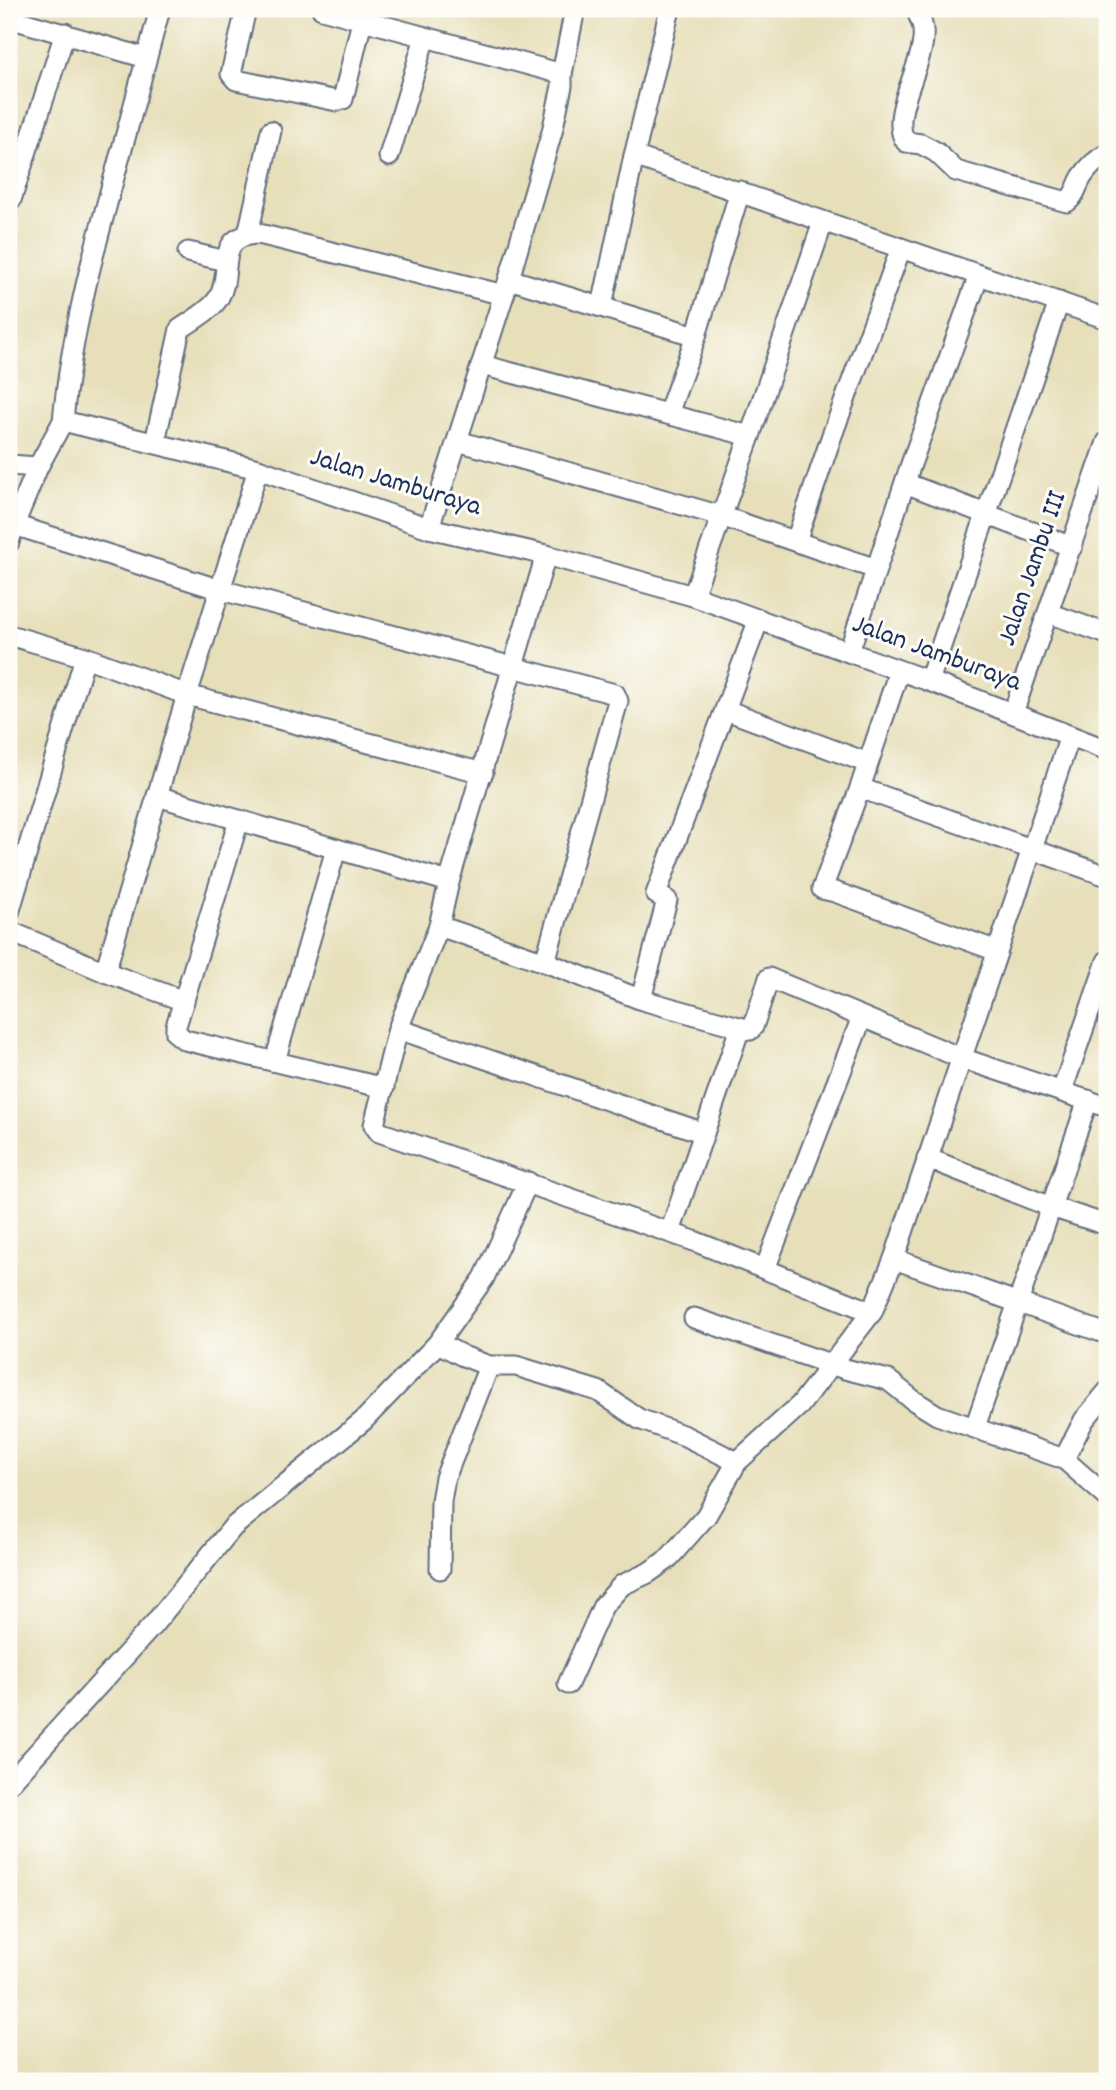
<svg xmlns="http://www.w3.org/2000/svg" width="1116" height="2090" font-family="Dekko,sans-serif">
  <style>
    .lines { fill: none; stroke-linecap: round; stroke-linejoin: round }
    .street-casing { stroke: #626d7e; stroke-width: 23 }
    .street { stroke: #fff; stroke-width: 19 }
    .labels { text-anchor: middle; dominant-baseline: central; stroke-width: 6; stroke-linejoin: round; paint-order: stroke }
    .street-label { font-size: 28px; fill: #1b2f5e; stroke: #fdfcf7 }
  </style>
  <rect width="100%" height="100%" fill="#fdfcf7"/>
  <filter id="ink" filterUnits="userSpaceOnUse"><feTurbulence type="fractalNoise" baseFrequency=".0143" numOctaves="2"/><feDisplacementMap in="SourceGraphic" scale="14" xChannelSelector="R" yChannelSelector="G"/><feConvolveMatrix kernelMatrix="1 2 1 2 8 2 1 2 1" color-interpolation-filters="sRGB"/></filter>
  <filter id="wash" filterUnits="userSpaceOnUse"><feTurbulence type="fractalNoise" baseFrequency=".00686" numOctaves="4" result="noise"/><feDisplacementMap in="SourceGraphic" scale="28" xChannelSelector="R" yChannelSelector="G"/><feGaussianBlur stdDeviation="1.57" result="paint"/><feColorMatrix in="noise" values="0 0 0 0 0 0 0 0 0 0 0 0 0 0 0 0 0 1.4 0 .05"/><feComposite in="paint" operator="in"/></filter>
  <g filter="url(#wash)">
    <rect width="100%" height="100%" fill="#e7dfba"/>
  </g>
  <g filter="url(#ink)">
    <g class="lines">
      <defs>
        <g id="street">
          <path d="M160 9C148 52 137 95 125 138 99 232 72 324 63 421L258 469 429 528 546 555 693 596 929 681 1107 750"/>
          <path d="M246 9 231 74 236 80 337 101 343 99 362 21"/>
          <path d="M322 9 562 74"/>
          <path d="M916 9C918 15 923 23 923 30 927 62 887 115 906 142L921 144 936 152 956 171 1067 202C1076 195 1076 187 1082 177 1088 168 1097 159 1107 154"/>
          <path d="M9 18 146 58"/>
          <path d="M389 156 425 37"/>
          <path d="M634 156 1107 319"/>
          <path d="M11 200 65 33"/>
          <path d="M248 234 271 131"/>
          <path d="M188 252 226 261"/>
          <path d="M509 279 696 336"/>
          <path d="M602 306 634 156 670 9"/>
          <path d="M482 365 750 436"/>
          <path d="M668 414 696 336 740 191"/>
          <path d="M458 441 721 516 876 569"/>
          <path d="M155 442 180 329C193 320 212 310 219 297 234 271 213 235 259 234L504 295"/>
          <path d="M9 465 38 467"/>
          <path d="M905 483 1072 547"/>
          <path d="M14 525 38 467 63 421"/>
          <path d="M429 528 509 279 552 132 562 86V74L575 9"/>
          <path d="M796 541 831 438 901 248"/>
          <path d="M9 542 14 525 221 590 615 694 618 701 545 962"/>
          <path d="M546 555 449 882 439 926 398 1029 374 1125 379 1132 694 1241 872 1312"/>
          <path d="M693 596 750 436 823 222"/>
          <path d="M1049 613 1107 634"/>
          <path d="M9 635 85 657 187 695 483 773"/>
          <path d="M849 652 910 467 979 275"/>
          <path d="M899 671 860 788 822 889 835 892 997 951"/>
          <path d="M929 681 1059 302"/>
          <path d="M726 710 868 763"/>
          <path d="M1013 713 1107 442"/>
          <path d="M860 788 1107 876"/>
          <path d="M157 796 449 882"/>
          <path d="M239 820 176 1026V1033L185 1040 384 1088"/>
          <path d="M9 913 85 657"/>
          <path d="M439 926 545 962 642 1000 750 1030 753 1027 769 978 961 1058 1107 1107"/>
          <path d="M9 931 105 972 184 1001"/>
          <path d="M105 972 187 695 258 469"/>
          <path d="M641 999 667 900 656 894 759 619"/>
          <path d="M398 1029 704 1133"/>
          <path d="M275 1061 336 849"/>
          <path d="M1062 1091 1107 961"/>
          <path d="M927 1158 1051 1207 1107 1225"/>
          <path d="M670 1232 740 1028"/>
          <path d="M894 1259 1107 1334"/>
          <path d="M765 1269 862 1017"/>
          <path d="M694 1318 845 1369 888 1380 913 1400 937 1415 1064 1459 1084 1420 1107 1392"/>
          <path d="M438 1343 463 1356 489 1366"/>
          <path d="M975 1427 1088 1100"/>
          <path d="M1064 1459 1107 1497"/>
          <path d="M440 1569 441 1501 445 1478 489 1366H516L598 1391 639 1419 685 1436 737 1462"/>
          <path d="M568 1684 603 1606 622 1585 648 1573 668 1559 706 1516 737 1462 800 1405 872 1312 894 1259 1070 736"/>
          <path d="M9 1784 154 1624 233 1527 363 1421 438 1343 484 1278 528 1182"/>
        </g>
      </defs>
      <!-- street casing -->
      <use href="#street" class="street-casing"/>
      <!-- street -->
      <use href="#street" class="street"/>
    </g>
  </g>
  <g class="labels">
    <!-- street labels -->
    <g class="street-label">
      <text transform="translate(395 484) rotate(17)">Jalan Jamburaya</text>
      <text transform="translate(1034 569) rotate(-71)">Jalan Jambu III</text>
      <text transform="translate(936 655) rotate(20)">Jalan Jamburaya</text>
    </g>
  </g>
  <!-- margin -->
  <rect width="1116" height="2090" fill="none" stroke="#fdfcf7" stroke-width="35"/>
</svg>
